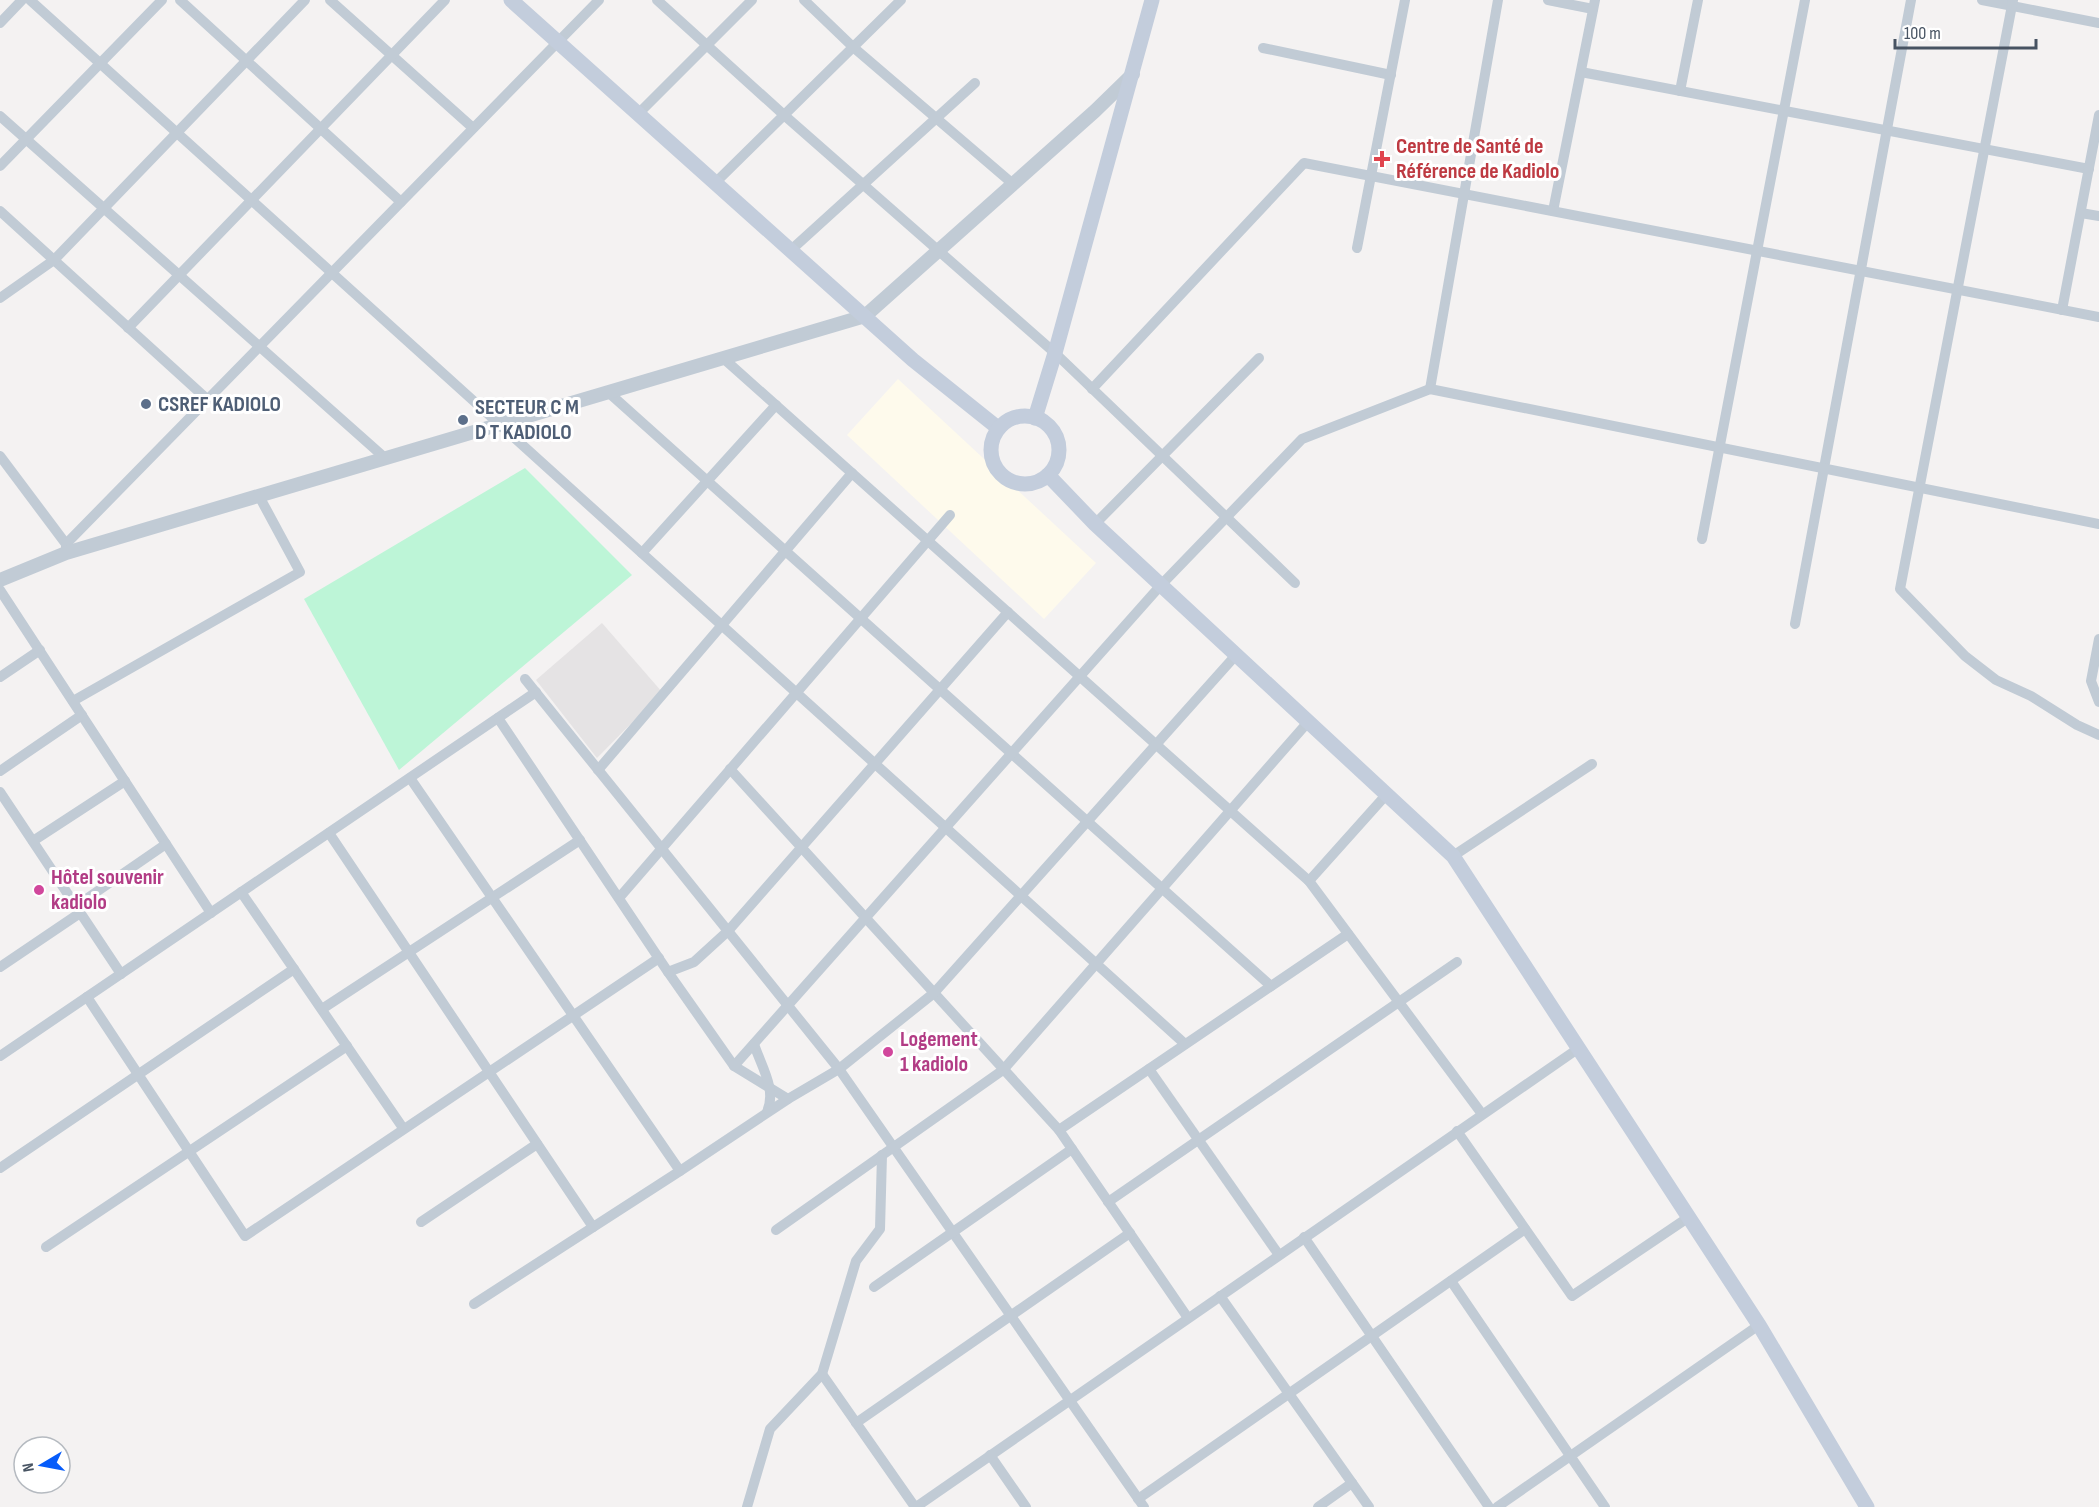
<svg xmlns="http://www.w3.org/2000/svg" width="2099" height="1507" font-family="'Sofia Sans Condensed',sans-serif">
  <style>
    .commercial { fill: #fefaec }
    .education { fill: #e5e3e4 }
    .green { fill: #bdf5d7 }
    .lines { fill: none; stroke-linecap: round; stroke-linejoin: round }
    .minor { stroke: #c1cbd5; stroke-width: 10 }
    .tertiary { stroke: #c1cbd5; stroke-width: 14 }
    .secondary { stroke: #c3cddc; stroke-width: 15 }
    .health-dot { fill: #e0444e; stroke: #fff; stroke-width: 2 }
    .service-dot { fill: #5c6f8a; stroke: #fff; stroke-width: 2 }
    .hotel-dot { fill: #d1479c; stroke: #fff; stroke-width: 2 }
    .labels { text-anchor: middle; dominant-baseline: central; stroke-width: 6; stroke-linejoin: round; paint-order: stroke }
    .health-label { font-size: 22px; font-weight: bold; fill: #be3a42; stroke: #fff; text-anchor: start }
    .service-label { font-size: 22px; font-weight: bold; fill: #4e5e75; stroke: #fff; text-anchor: start }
    .hotel-label { font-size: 22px; font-weight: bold; fill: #b23c85; stroke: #fff; text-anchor: start }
  </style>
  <rect width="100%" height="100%" fill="#f4f2f2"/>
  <!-- commercial -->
  <path class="commercial" d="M898 379 1096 563 1044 619 847 435Z"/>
  <!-- education -->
  <path class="education" d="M602 623 662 692 597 758 536 680Z"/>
  <!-- green -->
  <path class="green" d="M525 468 632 575 399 770 304 599Z"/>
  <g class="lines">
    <!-- minor -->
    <g class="minor">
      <path d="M30 0 1185 1044"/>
      <path d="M180 0 401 202"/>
      <path d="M330 0 473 128"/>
      <path d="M657 0 784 115 1055 353 1295 583"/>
      <path d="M804 0 853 47 1013 184"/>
      <path d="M1548 0 1593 9"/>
      <path d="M1982 0 2099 23"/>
      <path d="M2013 0 1900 589 1965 656 1996 680 2031 696 2077 725 2099 735"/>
      <path d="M0 23 22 0"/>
      <path d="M1263 48 1391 75"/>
      <path d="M1581 72 2089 169"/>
      <path d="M1680 91 1698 0"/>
      <path d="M638 114 752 0"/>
      <path d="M0 116 385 458"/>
      <path d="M0 166 162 0"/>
      <path d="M715 183 901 0"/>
      <path d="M0 211 208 400"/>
      <path d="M1553 211 1595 0"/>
      <path d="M2081 213 2099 216"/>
      <path d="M1357 248 1405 0"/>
      <path d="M791 250 975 83"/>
      <path d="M0 298 54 260 305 0"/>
      <path d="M2062 310 2099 115"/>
      <path d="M128 328 445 0"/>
      <path d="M723 358 1309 881 1482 1114"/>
      <path d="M1092 389 1304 163 2099 317"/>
      <path d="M1430 389 1498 0"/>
      <path d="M608 392 1271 986"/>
      <path d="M0 456 66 544V550"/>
      <path d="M1095 524 1259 358"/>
      <path d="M1702 539 1805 0"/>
      <path d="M66 544 599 0"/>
      <path d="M642 553 776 405"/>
      <path d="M0 590 211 913"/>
      <path d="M1795 624 1911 0"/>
      <path d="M2099 639 2091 681 2099 702"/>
      <path d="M0 677 40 650"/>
      <path d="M525 679 839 1069 1144 1507"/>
      <path d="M73 701 300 572 259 496"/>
      <path d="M498 718 668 972 734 1066 788 1099"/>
      <path d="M730 769 1059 1130 1188 1318"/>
      <path d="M598 770 852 473"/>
      <path d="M0 771 82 715"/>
      <path d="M410 778 680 1171"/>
      <path d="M0 792 121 974"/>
      <path d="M329 833 593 1227"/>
      <path d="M33 841 125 781"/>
      <path d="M1453 856 1592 764"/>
      <path d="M1309 881 1386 795"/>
      <path d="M241 892 403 1128"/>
      <path d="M619 898 950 515"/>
      <path d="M76 906 166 844"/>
      <path d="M0 967 80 913"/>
      <path d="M668 972 694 962 728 931 1008 612"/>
      <path d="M87 997 245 1236 659 958"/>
      <path d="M322 1009 580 840"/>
      <path d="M754 1044C761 1066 777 1089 767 1112"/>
      <path d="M0 1056 536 692"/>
      <path d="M734 1066 1161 585 1302 439 1430 389 2099 524"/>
      <path d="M1149 1069 1279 1255"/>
      <path d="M1059 1130 1348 934"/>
      <path d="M1457 1131 1572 1296 1689 1217"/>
      <path d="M0 1168 294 969"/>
      <path d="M1108 1202 1457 962"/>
      <path d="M421 1222 537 1144"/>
      <path d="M776 1230 1003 1070 1308 722"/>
      <path d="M1304 1237 1489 1507"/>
      <path d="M46 1247 347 1046"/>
      <path d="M1451 1281 1605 1507"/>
      <path d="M874 1287 1072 1149"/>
      <path d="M1220 1296 1369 1507"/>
      <path d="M474 1304 680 1171 788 1099 839 1069 934 993 1236 655"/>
      <path d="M822 1374 915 1507"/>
      <path d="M856 1423 1130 1233"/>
      <path d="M990 1455 1026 1507"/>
      <path d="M1138 1499 1525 1229"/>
      <path d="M747 1507 770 1429 822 1374 856 1261 880 1229 882 1155"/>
      <path d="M916 1507 1579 1048"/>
      <path d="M1318 1507 1352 1483"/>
      <path d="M1497 1507 1759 1325"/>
    </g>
    <!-- tertiary -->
    <path class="tertiary" d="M0 580 66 553 865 316 1095 111 1133 74"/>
    <!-- secondary -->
    <g class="secondary">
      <path d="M511 0 913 360 998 428"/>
      <circle cx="1025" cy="450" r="34"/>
      <path d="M1035 418 1055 353 1152 0"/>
      <path d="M1048 475 1095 524 1453 856 1759 1325 1867 1507"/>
    </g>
  </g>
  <!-- markers -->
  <path class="health-dot" d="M1379 150h6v6h6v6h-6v6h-6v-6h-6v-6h6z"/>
  <g class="service-dot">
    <circle cx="146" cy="404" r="6"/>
    <circle cx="463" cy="420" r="6"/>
  </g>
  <g class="hotel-dot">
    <circle cx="39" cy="890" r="6"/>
    <circle cx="888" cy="1052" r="6"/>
  </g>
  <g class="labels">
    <!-- health labels -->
    <g class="health-label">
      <text x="1396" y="146">Centre de Santé de<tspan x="1396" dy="25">Référence de Kadiolo</tspan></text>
    </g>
    <!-- service labels -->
    <g class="service-label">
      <text x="158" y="404">CSREF KADIOLO</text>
      <text x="475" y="407">SECTEUR C M<tspan x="475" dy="25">D T KADIOLO</tspan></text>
    </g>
    <!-- hotel labels -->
    <g class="hotel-label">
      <text x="51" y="877">Hôtel souvenir<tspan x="51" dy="25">kadiolo</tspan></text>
      <text x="900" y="1039">Logement<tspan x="900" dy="25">1 kadiolo</tspan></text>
    </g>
  </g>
  <!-- north arrow -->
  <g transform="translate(42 1465) rotate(260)"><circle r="28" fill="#ffffff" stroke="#b5bac0" stroke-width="1.5"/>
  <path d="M0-4.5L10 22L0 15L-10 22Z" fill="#065cfa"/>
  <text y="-9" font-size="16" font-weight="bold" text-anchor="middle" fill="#475362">N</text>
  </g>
  <!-- scale -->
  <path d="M1895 39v9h141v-9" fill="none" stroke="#475362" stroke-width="3"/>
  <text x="1904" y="39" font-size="18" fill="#475362" stroke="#ffffff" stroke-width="4.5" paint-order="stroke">100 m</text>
</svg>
